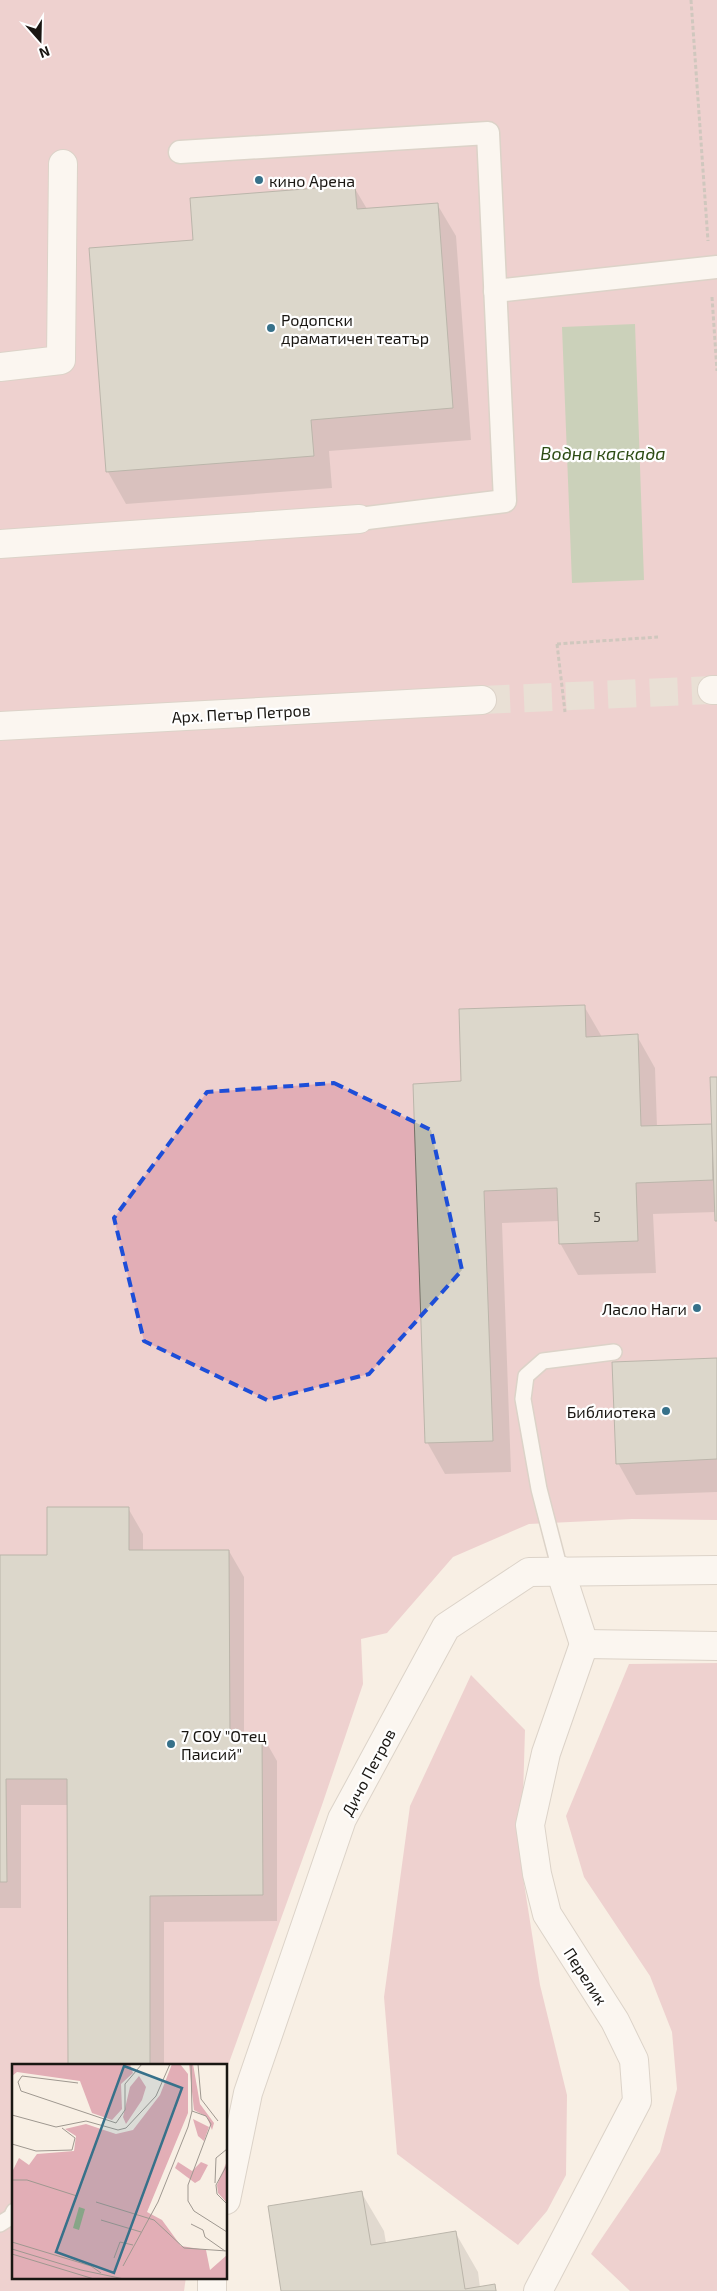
<svg xmlns="http://www.w3.org/2000/svg" width="717" height="2291" font-family="'Exo 2',sans-serif">
  <style>
    .forest { fill: #e2aeb6 }
    .water { fill: #96ae87 }
    .shadow { fill: #0003 }
    .building { fill: #bbbaad; stroke: #717065 }
    .lines { fill: none; stroke-linecap: round; stroke-linejoin: round }
    .minor-tunnel { stroke: #d7cec4; stroke-width: 28; stroke-dasharray: 28 14; stroke-linecap: butt }
    .service-casing { stroke: #bab1a7; stroke-width: 18 }
    .pedestrian-casing { stroke: #bab1a7; stroke-width: 25 }
    .minor-casing { stroke: #bab1a7; stroke-width: 30 }
    .path { stroke: #9f9890; stroke-width: 3; stroke-dasharray: 4 2.5; stroke-linecap: butt }
    .service { stroke: #fff; stroke-width: 15 }
    .pedestrian { stroke: #fff; stroke-width: 22 }
    .minor { stroke: #fff; stroke-width: 28 }
    .path-bridge { stroke: #9f9890; stroke-width: 3; stroke-dasharray: 4 2.5; stroke-linecap: butt }
    .marked { fill: none; stroke: #1d4ed8; stroke-width: 4; stroke-dasharray: 10 6; stroke-linejoin: round }
    .poi-dot { fill: #37718a; stroke: #fefefe; stroke-width: 2 }
    .labels { text-anchor: middle; dominant-baseline: central; stroke-width: 4.5; stroke-linejoin: round; paint-order: stroke }
    .number-label { font-size: 14px; fill: #423f39 }
    .poi-label { font-size: 16px; fill: #191612; stroke: #fefefe; text-anchor: start }
    .street-label { font-size: 16px; fill: #191612; stroke: #fefefe }
    .water-label { font-size: 18px; font-style: italic; fill: #2d4c14; stroke: #fefefe }
    .inset-road { fill: none; stroke: #9f9890; stroke-width: 1 }
    .view { fill: #37718a; fill-opacity: 0.15; stroke: #37718a; stroke-width: 2.5 }
    .inset-edge { fill: none; stroke: #191612; stroke-width: 2.5 }
  </style>
  <rect width="100%" height="100%" fill="#f8efe4"/>
  <!-- forest -->
  <g class="forest">
    <path d="M0 0H717V1520L632 1519 529 1524 453 1557 387 1633 361 1639 363 1684 322 1805 226 2071V2065H14V2277H186L184 2291H0Z"/>
    <path d="M717 1663V2291H630L591 2254 660 2152 677 2089 672 2032 650 1976 584 1877 566 1816 629 1664Z"/>
    <path d="M471 1675 525 1730 521 1864 540 1985 567 2095 566 2175 547 2211 518 2245 397 2154 384 1997 410 1806Z"/>
  </g>
  <!-- water -->
  <path class="water" d="M635 324 644 580 572 583 562 327Z"/>
  <!-- shadow -->
  <g class="shadow">
    <path d="M354 187 367 209 437 204 456 236 471 440 329 451 332 488 126 504 108 472 90 249 194 241Z"/>
    <path d="M584 1006 602 1037 637 1036 655 1068 657 1127 713 1125 717 1078V1222L716 1212 653 1214 656 1273 578 1275 560 1243 559 1221 502 1223 511 1472 445 1474 427 1442 463 1083Z"/>
    <path d="M717 1359V1492L636 1495 618 1463Z"/>
    <path d="M128 1508 143 1534V1551H229L244 1577V1735H262L277 1761V1921L164 1922V2065H69L68 1805H21V1908H0V1557L49 1556Z"/>
    <path d="M361 2192 384 2231 386 2243 455 2232 478 2272 480 2288 494 2286 497 2291H282Z"/>
  </g>
  <!-- building -->
  <g class="building">
    <path d="M355 185 357 209 438 203 453 408 311 420 314 456 106 472 89 248 193 240 190 198Z"/>
    <path d="M585 1005 586 1037 638 1034 641 1126 712 1124 713 1180 636 1183 638 1241 559 1244 557 1188 484 1191 493 1441 425 1443 413 1084 461 1081 459 1009Z"/>
    <path d="M710 1077H717V1221H715Z"/>
    <path d="M717 1358V1459L616 1464 612 1362Z"/>
    <path d="M47 1507H129V1550H229L230 1734H262L263 1895 150 1896V2065H68L67 1779H6L7 1882H0V1555H47Z"/>
    <path d="M362 2191 371 2245 456 2231 465 2289 495 2284 496 2291H281L268 2206Z"/>
  </g>
  <g class="lines">
    <!-- minor-tunnel -->
    <path class="minor-tunnel" d="M482 700 712 690"/>
    <defs>
      <g id="service">
        <path d="M560 1570 539 1489 523 1399 526 1376 543 1361 614 1352"/>
        <path d="M0 2224 11 2217 14 2211"/>
      </g>
      <g id="pedestrian">
        <path d="M180 152 488 133 505 501 359 519"/>
        <path d="M495 291 717 267"/>
      </g>
      <g id="minor">
        <path d="M0 367 61 360 63 164"/>
        <path d="M0 544 359 519"/>
        <path d="M712 690H717"/>
        <path d="M0 726 482 700"/>
        <path d="M560 1570 584 1644"/>
        <path d="M584 1644 717 1646"/>
        <path d="M226 2200 248 2093 342 1819 446 1627 529 1572 717 1570"/>
        <path d="M212 2291V2277"/>
        <path d="M538 2291 637 2101 634 2060 615 2021 547 1914 537 1874 530 1825 546 1753 584 1644"/>
      </g>
    </defs>
    <!-- service casing -->
    <use href="#service" class="service-casing"/>
    <!-- pedestrian casing -->
    <use href="#pedestrian" class="pedestrian-casing"/>
    <!-- minor casing -->
    <use href="#minor" class="minor-casing"/>
    <!-- path -->
    <g class="path">
      <path d="M691 0 708 241"/>
      <path d="M712 297 717 371"/>
      <path d="M557 644 658 637"/>
    </g>
    <!-- service -->
    <use href="#service" class="service"/>
    <!-- pedestrian -->
    <use href="#pedestrian" class="pedestrian"/>
    <!-- minor -->
    <use href="#minor" class="minor"/>
    <!-- path-bridge -->
    <path class="path-bridge" d="M557 644 565 712"/>
  </g>
  <!-- marked area -->
  <path d="M0 0H717V2291H0ZM334 1083 431 1130 462 1270 369 1374 267 1400 144 1341 114 1218 207 1092Z" fill="#f8efe4" fill-opacity=".55" fill-rule="evenodd"/>
  <path class="marked" d="M334 1083 431 1130 462 1270 369 1374 267 1400 144 1341 114 1218 207 1092Z"/>
  <!-- markers -->
  <g class="poi-dot">
    <circle cx="259" cy="180" r="5"/>
    <circle cx="271" cy="328" r="5"/>
    <circle cx="697" cy="1308" r="5"/>
    <circle cx="666" cy="1411" r="5"/>
    <circle cx="171" cy="1744" r="5"/>
  </g>
  <g class="labels">
    <!-- number labels -->
    <g class="number-label">
      <text x="597" y="1216">5</text>
    </g>
    <!-- poi labels -->
    <g class="poi-label">
      <text x="269" y="180">кино Арена</text>
      <text x="281" y="319">Родопски<tspan x="281" dy="18">драматичен театър</tspan></text>
      <text x="687" y="1308" text-anchor="end">Ласло Наги</text>
      <text x="656" y="1411" text-anchor="end">Библиотека</text>
      <text x="181" y="1735">7 СОУ "Отец<tspan x="181" dy="18">Паисий"</tspan></text>
    </g>
    <!-- street labels -->
    <g class="street-label">
      <text transform="translate(241 713) rotate(-3)">Арх. Петър Петров</text>
      <text transform="translate(368 1772) rotate(-62)">Дичо Петров</text>
      <text transform="translate(586 1976) rotate(57)">Перелик</text>
    </g>
    <!-- water labels -->
    <g class="water-label">
      <text x="603" y="453">Водна каскада</text>
    </g>
  </g>
  <!-- overview -->
  <g transform="translate(12 2064)">
    <rect width="215" height="215" fill="#f8efe4"/>
    <path d="M0 0H118L121 9 109 20 110 45 100 56 80 49 68 17 5 8 0 12ZM160 0H168L176 10V49L135 148 150 156 169 182 194 186 198 206 215 191V215H0V108L7 94 17 101 25 90 62 87 64 72 53 65 74 60 104 70 121 66 148 31ZM177 0H181L188 40 202 59 200 66 195 53 182 46ZM127 12 134 23 130 36 114 60 111 53 118 23ZM181 55 197 63 192 77 186 72ZM215 97V139L206 129 205 121ZM166 98 180 107 189 98 196 101 188 116 183 119 163 104Z" fill="#e2aeb6"/>
    <path d="M67 143 73 145 67 166 61 164Z" fill="#96ae87"/>
    <path class="inset-road" d="M186 0 189 35 206 57M66 19 10 12 6 18 9 27 104 59M180 47 194 52 199 60 176 121V137L182 147 215 168M0 51 44 63 74 57 106 66 114 64 144 32 158 0M104 59 113 46V20L130 0M0 80 24 87 60 86 63 74 50 64M215 101 204 121 205 130 215 140M0 116H15L65 132M203 119 204 94 215 85M84 138 142 156 172 184 215 187M89 156 129 168M179 160 191 166 193 173 213 187M0 178 79 202 89 209M0 185 69 206 112 215M0 190 82 215M102 194 108 178 121 181M111 202 146 138 176 63 180 47 179 0"/>
    <path class="view" d="M112 2 170 24 102 209 44 188Z"/>
    <rect width="215" height="215" class="inset-edge"/>
  </g>
  <!-- north arrow -->
  <g transform="translate(40 40) rotate(160)" stroke="#fefefe" stroke-width="4" paint-order="stroke">
  <path d="M0-4L9 19L0 12L-9 19Z" fill="#191612"/>
  <text y="-8" font-size="14" font-weight="bold" text-anchor="middle" fill="#191612">N</text>
  </g>
</svg>
